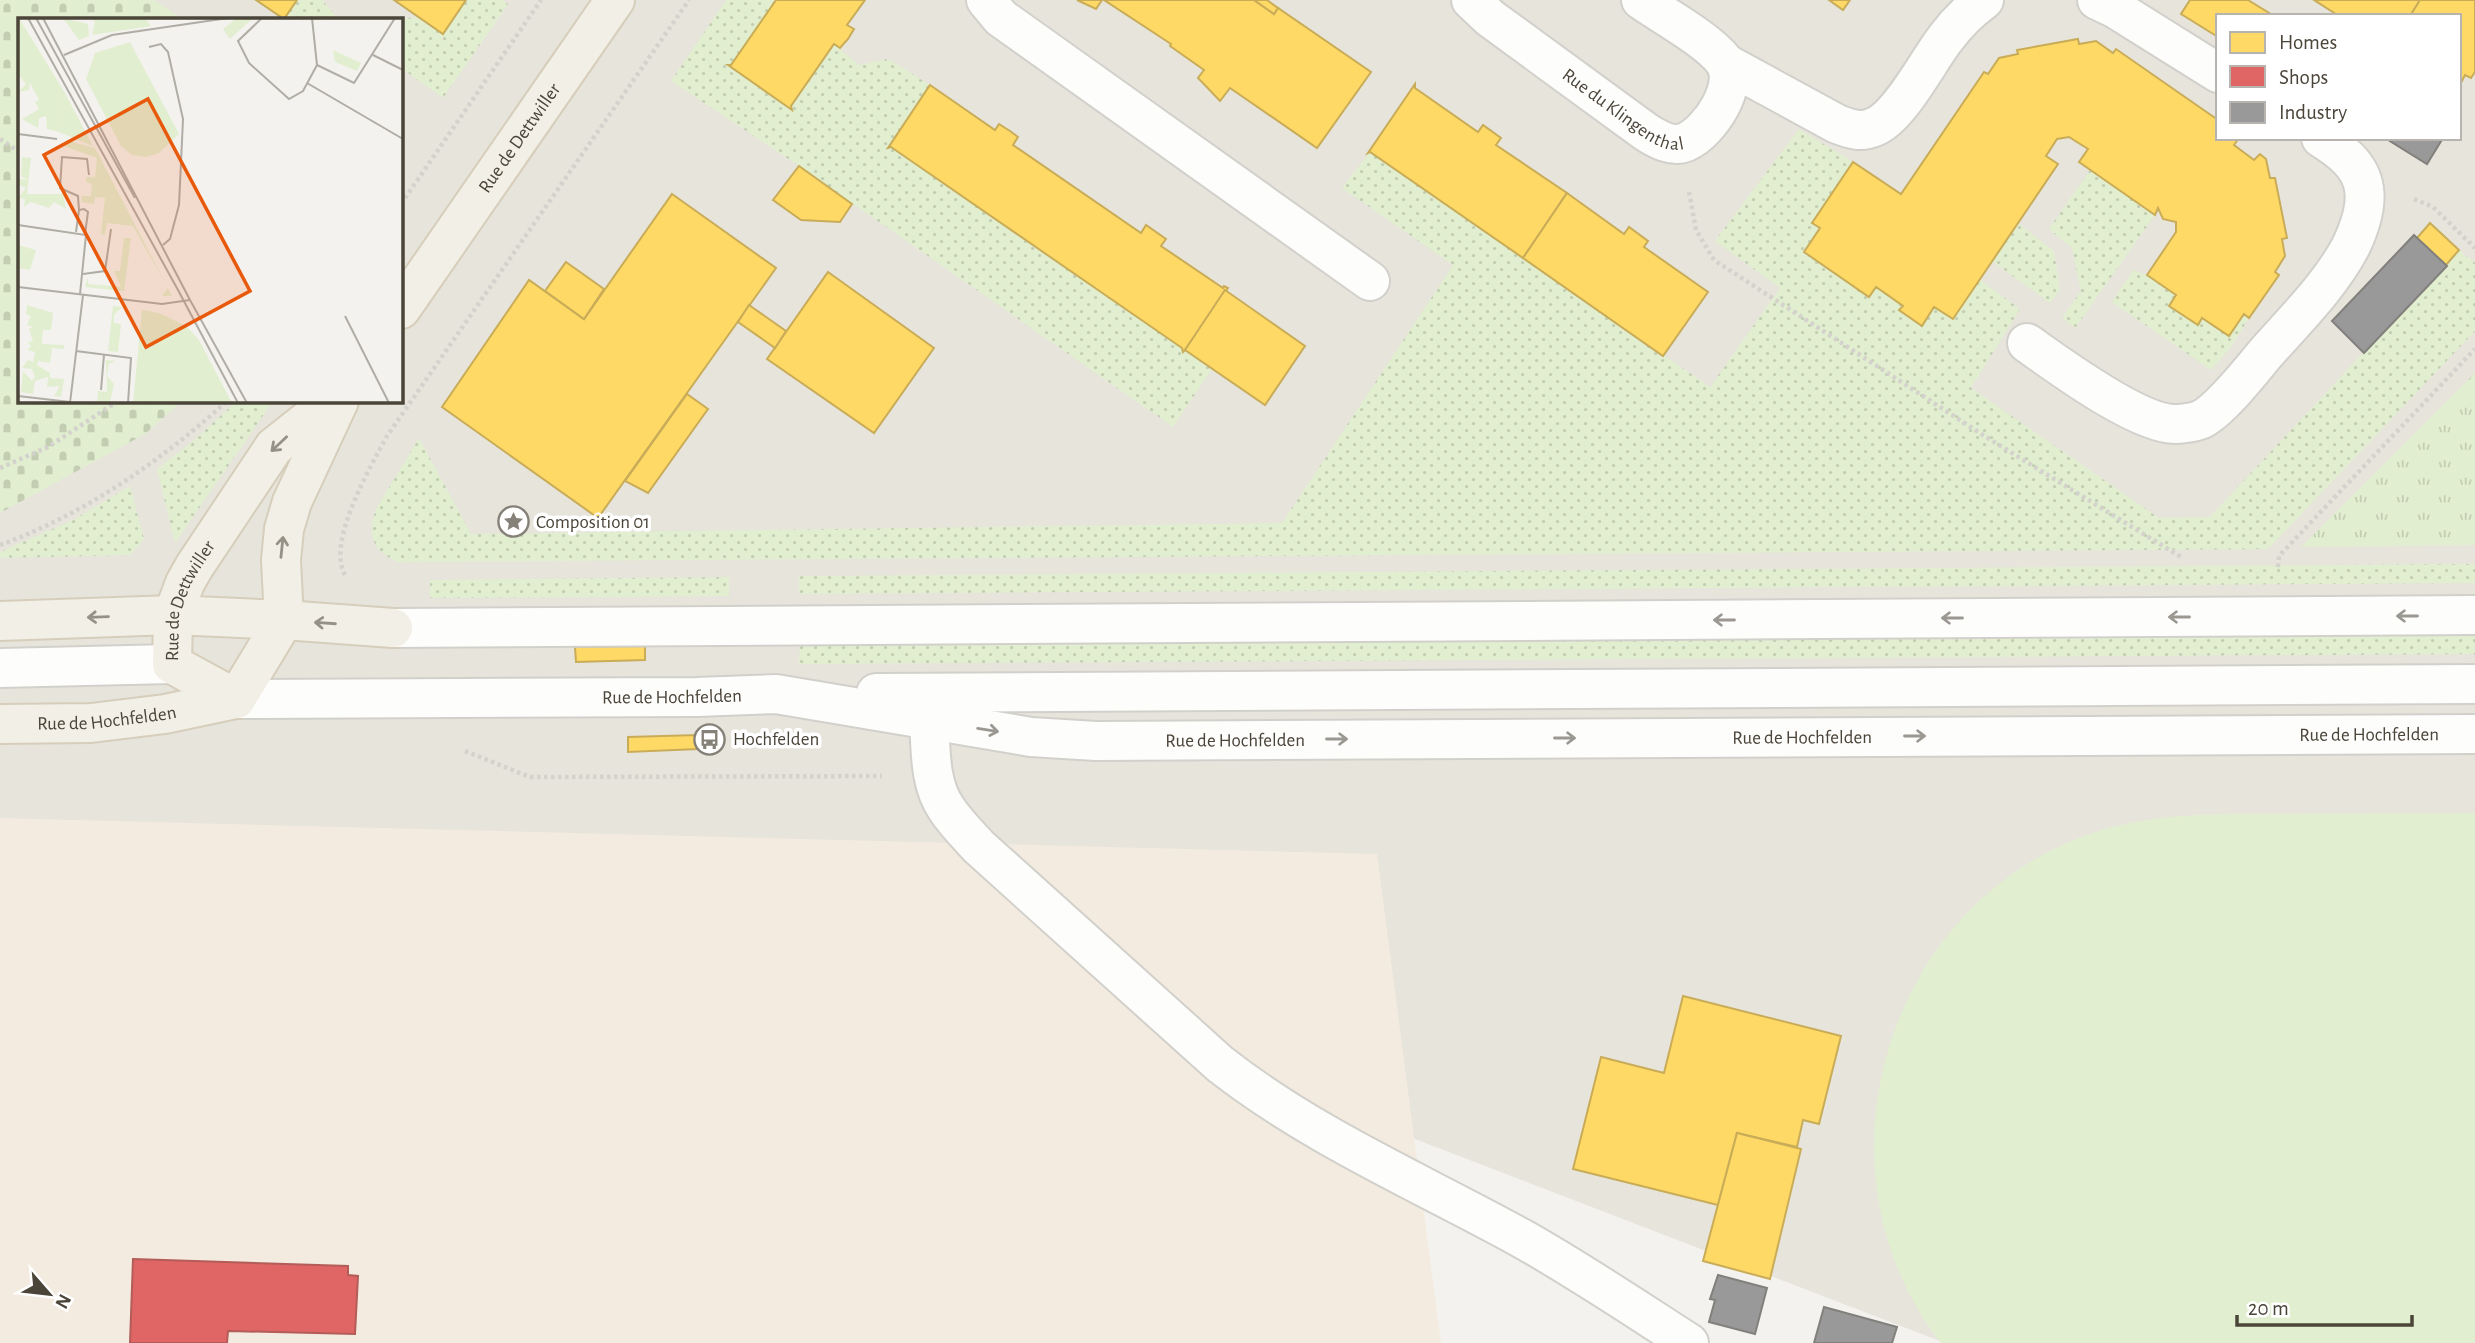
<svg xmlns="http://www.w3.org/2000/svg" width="2475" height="1343" font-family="'Alegreya Sans',sans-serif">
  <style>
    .residential { fill: #e7e4dc; fill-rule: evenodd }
    .commercial { fill: #f3ebdf }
    .grass { fill: url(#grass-dots) }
    .cemetery { fill: url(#cemetery-stones) }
    .park { fill: url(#park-tufts) }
    .pitch { fill: #e1eecf }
    .homes { fill: #ffd966; stroke: #c9ac58; stroke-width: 2 }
    .shops { fill: #e06666; stroke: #b35c58; stroke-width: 2 }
    .industry { fill: #999; stroke: #82807c; stroke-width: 2 }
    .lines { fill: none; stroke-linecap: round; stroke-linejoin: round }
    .minor-casing { stroke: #d2d0cb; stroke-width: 42 }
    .major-casing { stroke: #d6cebb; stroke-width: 42 }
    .path { stroke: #d3d2cc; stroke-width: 4.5; stroke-dasharray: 3.5 3.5; stroke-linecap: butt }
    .minor { stroke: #fdfdfc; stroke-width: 38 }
    .major { stroke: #f2efe6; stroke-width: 38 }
    .oneway { stroke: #969187 }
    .oneway2 { stroke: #9b9791 }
    .labels { text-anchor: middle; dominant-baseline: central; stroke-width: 7; stroke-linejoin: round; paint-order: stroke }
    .street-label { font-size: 19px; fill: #4b4439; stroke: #fff }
    .poi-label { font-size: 19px; fill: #4b4439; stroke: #fff; text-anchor: start }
    .inset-road { fill: none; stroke: #b0aca6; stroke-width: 2 }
    .view { fill: #e8590c; fill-opacity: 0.15; stroke: #e8590c; stroke-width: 3.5 }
    .inset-edge { fill: none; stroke: #4b4439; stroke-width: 3.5 }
  </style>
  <defs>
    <pattern id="grass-dots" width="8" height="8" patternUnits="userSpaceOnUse" patternTransform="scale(1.75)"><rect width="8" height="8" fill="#e1eecf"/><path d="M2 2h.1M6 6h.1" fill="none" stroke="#c3cdb2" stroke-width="1.8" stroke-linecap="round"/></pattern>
    <pattern id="cemetery-stones" width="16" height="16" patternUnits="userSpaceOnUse" patternTransform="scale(1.75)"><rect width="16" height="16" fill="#e1eecf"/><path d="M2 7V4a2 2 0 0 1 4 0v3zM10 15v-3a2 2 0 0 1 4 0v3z" fill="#c3cdb2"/></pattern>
    <pattern id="park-tufts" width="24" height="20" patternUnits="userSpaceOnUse" patternTransform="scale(1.75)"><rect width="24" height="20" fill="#e1eecf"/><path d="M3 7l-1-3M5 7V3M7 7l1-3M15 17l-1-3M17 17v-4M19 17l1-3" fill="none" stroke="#c3cdb2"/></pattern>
  </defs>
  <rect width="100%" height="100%" fill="#f4f2ee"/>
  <!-- residential -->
  <path class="residential" d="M0 0H2475V1343H1945L1220 1064 0 828ZM2218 16H2459V138H2218ZM19 19H401V401H19Z"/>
  <!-- commercial -->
  <path class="commercial" d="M0 818 1377 854 1441 1343H0Z"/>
  <!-- grass -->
  <g class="grass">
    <path d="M297 0H322L335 15V19H284Z"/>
    <path d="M466 0H502L508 4 443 98 401 68V19H399L418 17 443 33Z"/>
    <path d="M726 0H776L731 65H728L792 110 791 106 834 44 859 65 888 59 930 85 888 148 891 147 1182 348V352L1185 350 1212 369 1173 427 799 166 671 81Z"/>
    <path d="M1799 129 1853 162 1812 223 1820 228 1804 253 1868 297 1876 287 1903 306 1899 310 1921 326 1934 307 1953 319 1979 279 2020 309 1971 388 2159 518 2210 517 2459 250 2475 263V331L2268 549 398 562C372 551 367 535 376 509L419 438 471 534 1282 523 1453 265 1342 188 1370 152 1710 387 1780 288 1715 241Z"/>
    <path d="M2090 170 2155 215 2075 328 2062 318 2081 291 2072 248 2049 229Z"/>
    <path d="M2018 223 2054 251 2060 290 2050 303 1992 261Z"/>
    <path d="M2133 270 2147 275 2176 295 2170 306 2197 325 2202 318 2229 336 2244 314 2249 318 2230 348 2211 370 2112 302Z"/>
    <path d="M237 401H273L175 543 157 469 193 441Z"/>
    <path d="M130 486 144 539 130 555 0 558V552L73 520Z"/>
    <path d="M2475 564V583L799 594V576Z"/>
    <path d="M729 577V596L430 598V580Z"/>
    <path d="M2475 627V654L799 664 800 641Z"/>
  </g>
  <!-- cemetery -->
  <path class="cemetery" d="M0 0H154L182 19H19V401H182L145 434 0 513Z"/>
  <!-- park -->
  <path class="park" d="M2475 373V545L2301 547Z"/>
  <!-- pitch -->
  <path class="pitch" d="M2475 813V1343H1941C1805 1170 1886 900 2096 832 2157 812 2221 814 2285 814 2348 814 2412 813 2475 813Z"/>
  <!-- homes -->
  <g class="homes">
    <path d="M256 0H297L284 19Z"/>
    <path d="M394 0H466L443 34Z"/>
    <path d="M776 0H865L847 25 854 29 848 39 840 48 834 44 791 106 792 110 728 65H731Z"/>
    <path d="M1077 0H1102L1096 9Z"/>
    <path d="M1104 0H1254L1274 14 1278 8 1371 72 1317 148 1230 88 1220 101 1198 78 1204 70 1170 46 1171 44Z"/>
    <path d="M1254 0H1267L1278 8 1274 14Z"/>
    <path d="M1829 0H1850L1843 10Z"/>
    <path d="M2190 0H2248L2274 16H2218V37L2181 14Z"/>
    <path d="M2314 0H2420L2410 16H2339Z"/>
    <path d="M2420 0H2475V72L2471 78 2465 75 2462 81 2459 79V16H2410Z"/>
    <path d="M2078 39 2079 44 2096 41 2113 53 2116 49 2218 120V138H2239L2234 145 2254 160 2260 154 2266 159 2270 178H2275L2287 238 2282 239 2285 256 2275 272 2279 275 2249 318 2244 314 2229 336 2202 318 2198 325 2169 306 2176 295 2147 275 2176 232V222L2163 219 2158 208 2155 215 2079 162 2088 149 2069 137 2057 139 2046 156 2058 164 1953 319 1934 307 1922 326 1899 310 1903 306 1876 287 1869 297 1804 252 1820 228 1812 223 1853 162 1901 194 1984 72 1988 74 1999 58 2018 54 2017 50Z"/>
    <path d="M1415 84V88L1478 132 1483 125 1501 138 1496 145 1567 193 1523 258 1370 152 1368 153Z"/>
    <path d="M930 85 995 130 999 124 1010 131 1018 137 1013 145 1141 233 1146 225 1166 239 1161 246 1223 288 1224 286 1228 288 1185 350 1183 352 1182 348 891 147 888 148Z"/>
    <path d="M799 166 852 204 840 222 801 220 773 200Z"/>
    <path d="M1567 193 1624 234 1629 227 1648 241 1644 247 1708 292 1663 356 1523 258Z"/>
    <path d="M672 194 776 268 598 518 442 407 529 280 584 319Z"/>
    <path d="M2430 223 2459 250 2446 265 2417 238Z"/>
    <path d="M566 262 604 289 584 319 545 291Z"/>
    <path d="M828 272 934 348 874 433 767 359Z"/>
    <path d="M1225 290 1305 346 1265 405 1185 350Z"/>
    <path d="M749 305 786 331 775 348 738 322Z"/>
    <path d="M687 394 708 409 648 493 625 481Z"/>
    <path d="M645 646V660L576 662 575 647Z"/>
    <path d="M698 735V749L628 752V737Z"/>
    <path d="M1683 996 1841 1036 1819 1124 1803 1120 1797 1147 1737 1133 1718 1205 1573 1169 1601 1057 1664 1073Z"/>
    <path d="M1737 1133 1801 1149 1770 1279 1703 1261Z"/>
  </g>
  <!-- shops -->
  <path class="shops" d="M133 1259 348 1266V1275L358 1276 355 1334 228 1331 227 1343H130Z"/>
  <!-- industry -->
  <g class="industry">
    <path d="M2385 138H2443L2427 164Z"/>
    <path d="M2414 235 2447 266 2364 353 2332 321Z"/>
    <path d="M1718 1275 1767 1288 1755 1334 1709 1322 1715 1300 1710 1299Z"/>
    <path d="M1824 1307 1897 1327 1892 1343H1814Z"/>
  </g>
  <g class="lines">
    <defs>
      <g id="minor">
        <path d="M986 0 1001 18 1370 281"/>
        <path id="s1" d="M1471 0 1490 18 1646 132C1657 139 1672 148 1686 142 1709 132 1741 85 1724 61 1708 40 1664 16 1641 0"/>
        <path d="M2097 0 2114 8 2218 73"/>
        <path d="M1725 63 1837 124C1850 129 1861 133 1874 127 1899 118 1928 61 1945 39 1956 24 1969 11 1984 0"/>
        <path d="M2027 343C2058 365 2139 425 2176 424 2182 424 2196 422 2202 419 2221 409 2251 371 2265 354 2295 320 2330 286 2351 246 2359 229 2367 208 2364 189 2361 165 2340 150 2321 138"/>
        <path d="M393 628 2475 615"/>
        <path d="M0 668 172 664"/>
        <path d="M876 693 2475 684"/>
        <path id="s2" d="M236 699 697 697 776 694 1031 737 1096 741 2475 734"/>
        <path d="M929 721C931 749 929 783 946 808 955 822 968 835 979 847L1220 1064C1312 1136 1419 1182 1521 1238 1578 1270 1633 1307 1689 1343"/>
      </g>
      <g id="major">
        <path id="s3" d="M401 309 615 0"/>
        <path d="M0 621 173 615 284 620 393 628"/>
        <path id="s4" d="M236 699 172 664 173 615 185 583 194 567 274 447 332 401"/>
        <path d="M236 699 284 620 281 560 284 529 292 502 339 401"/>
        <path id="s5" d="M0 724 91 723 165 714 236 699"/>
      </g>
    </defs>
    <!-- minor casing -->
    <use href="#minor" class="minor-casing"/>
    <!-- major casing -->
    <use href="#major" class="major-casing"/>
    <!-- path -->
    <g class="path">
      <path d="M0 139 19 152"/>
      <path d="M1689 192 1696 230 1714 260 1986 437 2181 557"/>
      <path d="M2414 199 2433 207 2475 248"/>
      <path d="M401 204 541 0"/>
      <path d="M0 468 48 447 118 401"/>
      <path d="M0 545C85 514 161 461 227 401"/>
      <path d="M2278 567 2279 556 2475 349"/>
      <path d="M345 575C326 542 371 466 387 436L689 0"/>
      <path d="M465 751 530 777 882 776"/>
    </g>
    <!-- minor -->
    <use href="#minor" class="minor"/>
    <!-- major -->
    <use href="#major" class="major"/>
  </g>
  <!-- one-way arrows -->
  <defs><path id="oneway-shaft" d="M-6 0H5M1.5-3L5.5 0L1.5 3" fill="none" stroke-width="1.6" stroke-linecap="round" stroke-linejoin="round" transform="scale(1.75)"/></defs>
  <g class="oneway">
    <use href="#oneway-shaft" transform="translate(279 444) rotate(137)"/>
    <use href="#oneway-shaft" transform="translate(282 547) rotate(-84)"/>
    <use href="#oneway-shaft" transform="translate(98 617) rotate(178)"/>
    <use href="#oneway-shaft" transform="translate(325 623) rotate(-176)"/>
  </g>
  <g class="oneway2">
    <use href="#oneway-shaft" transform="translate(2407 616) rotate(180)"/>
    <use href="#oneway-shaft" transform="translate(2179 617) rotate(180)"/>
    <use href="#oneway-shaft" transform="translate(1952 618) rotate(180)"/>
    <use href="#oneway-shaft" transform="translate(1724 620) rotate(180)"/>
    <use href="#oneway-shaft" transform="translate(988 730) rotate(9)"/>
    <use href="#oneway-shaft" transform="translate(1915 736)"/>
    <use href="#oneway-shaft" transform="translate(1565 738)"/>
    <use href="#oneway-shaft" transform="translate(1337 739)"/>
  </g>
  <!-- icons -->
  <defs>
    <symbol id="sight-ring" viewBox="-11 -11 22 22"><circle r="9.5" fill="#fff" stroke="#868178" stroke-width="1.5"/><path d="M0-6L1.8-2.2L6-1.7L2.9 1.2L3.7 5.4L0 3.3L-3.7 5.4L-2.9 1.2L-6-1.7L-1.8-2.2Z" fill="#868178"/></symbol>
    <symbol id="bus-ring" viewBox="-11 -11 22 22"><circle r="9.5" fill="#fff" stroke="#868178" stroke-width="1.5"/><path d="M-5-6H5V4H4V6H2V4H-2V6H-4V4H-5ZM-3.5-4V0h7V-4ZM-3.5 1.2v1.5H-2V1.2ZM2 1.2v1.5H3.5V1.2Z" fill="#868178"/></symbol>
  </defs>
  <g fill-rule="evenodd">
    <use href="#sight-ring" x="496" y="504" width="35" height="35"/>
    <use href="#bus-ring" x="692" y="722" width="35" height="35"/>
  </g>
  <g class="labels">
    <!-- street labels -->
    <g class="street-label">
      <text stroke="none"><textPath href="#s1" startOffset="189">Rue du Klingenthal</textPath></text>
      <text stroke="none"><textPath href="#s3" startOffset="208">Rue de Dettwiller</textPath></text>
      <text stroke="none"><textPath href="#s4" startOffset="140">Rue de Dettwiller</textPath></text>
      <text stroke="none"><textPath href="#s2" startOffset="436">Rue de Hochfelden</textPath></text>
      <text stroke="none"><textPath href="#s5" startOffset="107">Rue de Hochfelden</textPath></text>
      <text stroke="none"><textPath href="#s2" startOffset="2137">Rue de Hochfelden</textPath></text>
      <text stroke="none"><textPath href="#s2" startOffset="1570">Rue de Hochfelden</textPath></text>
      <text stroke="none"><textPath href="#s2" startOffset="1003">Rue de Hochfelden</textPath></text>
    </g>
    <!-- poi labels -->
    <g class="poi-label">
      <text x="536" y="522">Composition 01</text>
      <text x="733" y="739">Hochfelden</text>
    </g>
  </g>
  <!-- overview -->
  <g transform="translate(18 18)">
    <rect width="385" height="385" fill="#f4f2ee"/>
    <path d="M1 0 47 75 41 114 29 111 28 98 21 100 20 110 4 101 21 91 17 84 21 82 12 65 11 72 0 74 8 66 0 56ZM45 0 70 6 71 18 61 22ZM73 0H127L133 8 74 17 77 4ZM219 0H235L212 21 205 11ZM315 32 343 45 339 53 317 44ZM47 122 77 130 154 278H144L150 270 115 208 89 205 87 217 83 216 87 180 77 179 76 186 63 184 64 178H73L74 166 68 164V159H77L79 140 46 128ZM4 139 13 140 9 176H45L48 191 36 184 31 190 13 184 6 189 7 181 0 180 8 170 0 166V161L9 162 3 158ZM106 220H113L106 273 67 269 70 259V266L103 269 96 253H102ZM0 227 18 232 12 252 0 250ZM9 287 35 295 33 312H25L24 326 46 327V331L34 330 32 345 20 343 19 347 32 355V360L46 361 43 379 36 378 42 368 29 369 30 359 17 363 15 376 3 374 5 353 14 363 17 359 14 351 4 350 10 342 15 344 17 334 9 332 13 328 10 324 15 323 11 311 15 309 9 307 13 298 8 296ZM95 288 104 289 96 297V305L103 306 100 334 90 333ZM88 342 98 343 91 346 89 358 96 366 92 384 103 385H79L80 373 89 374Z" fill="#e1eecf"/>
    <path d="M124 292 141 295 168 308 181 322 214 385H115Z" fill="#e1eecf"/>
    <path d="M47 75 75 128 41 114Z" fill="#e1eecf"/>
    <path d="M112 24 161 116 141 135 128 139 114 137 103 128 68 61 77 35Z" fill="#e1eecf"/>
    <path class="inset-road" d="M10 0 160 272M18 0 117 180M25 0 172 282M244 0 220 23 231 45 271 81 285 73 299 47M294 0 299 47 336 65 377 0M131 29 143 26 150 34 165 101 161 187 152 221 145 227M46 37 94 17 210 0M355 37 385 52M289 65 385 121M0 116 39 121M61 192 60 178 42 170 44 139 69 141 71 157M0 207 68 217 62 276M58 214 61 192 66 191 70 194 67 216M65 256 87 253 93 211M0 269 144 286 172 282M160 272 220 385M172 282 229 385M327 298 371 385M58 333 113 340 110 385M83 372 86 337M0 378 52 384M52 385 65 277"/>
    <path class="view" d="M130 81 232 273 128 329 26 137Z"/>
    <rect width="385" height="385" class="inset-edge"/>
  </g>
  <!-- legend -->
  <rect x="2216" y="14" width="245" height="126" fill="#ffffff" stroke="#b7b4b0" stroke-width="2"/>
  <rect x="2230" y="32" width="35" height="21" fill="#ffd966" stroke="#b7b4b0" stroke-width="2"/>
  <text x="2279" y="49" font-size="21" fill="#4b4439">Homes</text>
  <rect x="2230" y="66" width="35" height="21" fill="#e06666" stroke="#b7b4b0" stroke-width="2"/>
  <text x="2279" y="84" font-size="21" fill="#4b4439">Shops</text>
  <rect x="2230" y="102" width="35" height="21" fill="#999999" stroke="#b7b4b0" stroke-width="2"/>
  <text x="2279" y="119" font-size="21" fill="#4b4439">Industry</text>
  <!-- north arrow -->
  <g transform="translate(49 1294) rotate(118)" stroke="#ffffff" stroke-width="5" paint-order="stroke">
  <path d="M0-5L12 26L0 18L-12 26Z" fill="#4b4439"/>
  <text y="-10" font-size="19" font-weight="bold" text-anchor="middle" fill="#4b4439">N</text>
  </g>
  <!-- scale -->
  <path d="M2237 1315v10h175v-10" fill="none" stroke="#4b4439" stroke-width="3.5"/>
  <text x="2248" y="1315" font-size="21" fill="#4b4439" stroke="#ffffff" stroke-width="5" paint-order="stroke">20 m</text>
</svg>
